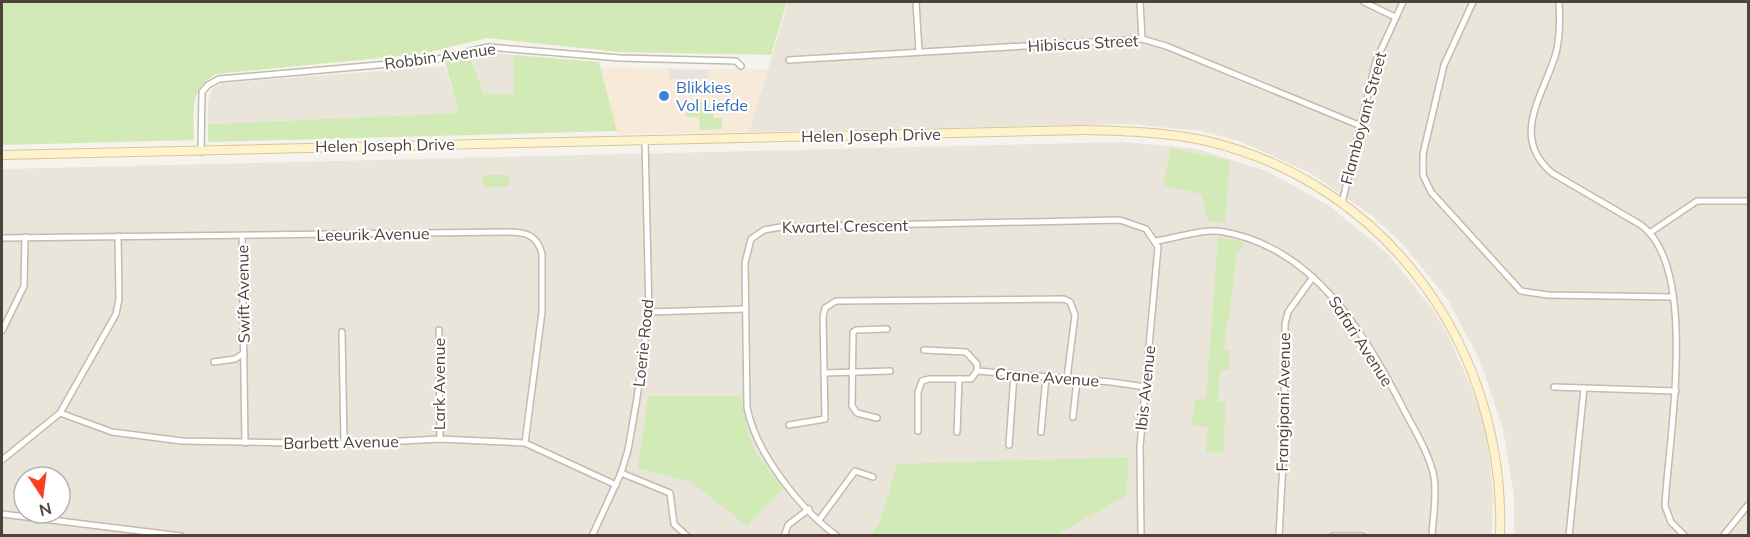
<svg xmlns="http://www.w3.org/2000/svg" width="1750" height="537" font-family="Mulish,sans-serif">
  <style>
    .residential { fill: #eae5da; fill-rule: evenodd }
    .commercial { fill: #f7ead8 }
    .green { fill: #d2eab5 }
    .parking { fill: #e5e3e0 }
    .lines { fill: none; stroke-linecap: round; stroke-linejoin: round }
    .street-casing { stroke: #c2bbae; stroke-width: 8 }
    .secondary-casing { stroke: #d6c79b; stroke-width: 10 }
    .street { stroke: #fff; stroke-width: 5 }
    .secondary { stroke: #fff3cd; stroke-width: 8 }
    .shop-dot { fill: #3f7fe0; stroke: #fff; stroke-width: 2 }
    .labels { text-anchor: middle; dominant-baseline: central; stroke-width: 4.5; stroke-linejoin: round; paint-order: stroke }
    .street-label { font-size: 16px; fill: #4b4439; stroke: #fff }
    .shop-label { font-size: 16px; fill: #366cbe; stroke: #fff; text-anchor: start }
  </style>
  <rect width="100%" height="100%" fill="#f6f3ec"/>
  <!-- residential -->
  <g class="residential">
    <path d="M788 2H1748V535H1514V496L1503 428 1480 361 1448 300 1401 242 1370 214 1310 173 1239 141 1202 131 1127 124 749 132Z"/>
    <path d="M497 53 514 55V94L484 95 471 58Z"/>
    <path d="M445 66 459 113 208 124V100L212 89 222 83Z"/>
    <path d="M1125 142 1197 149 1267 171 1331 207 1389 255 1433 310 1449 337 1477 401 1486 432 1490 464 1493 495 1492 535H2V169ZM24 477H60V513H24Z"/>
  </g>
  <!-- commercial -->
  <path class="commercial" d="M600 67 709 69H767L749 132 618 134Z"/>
  <!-- green -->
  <g class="green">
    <path d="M2 2H787L771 55 619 52 487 38 422 54 216 74C188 90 194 112 194 140L2 145Z"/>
    <path d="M514 55 599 62 617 131 208 142V124L459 113 445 62 470 57 484 94H514Z"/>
    <path d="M685 103H708L714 118H722V129L700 130 699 117H686Z"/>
    <path d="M1171 148 1230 161 1225 222 1208 221 1201 194 1163 185Z"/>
    <path d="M483 175H509V186L483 187Z"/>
    <path d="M1218 237 1244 242 1242 250H1237L1229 320H1227L1224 349 1230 350 1229 370H1220L1218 401 1225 402 1224 453 1206 452 1208 427 1192 425 1195 399H1206Z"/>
    <path d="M648 396H742C747 442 753 454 784 488L747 526 692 482 638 468Z"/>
    <path d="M1128 457 1127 495 1056 535H871L881 519 897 464Z"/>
  </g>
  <!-- parking -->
  <path class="parking" d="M669 69 708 70V79H669Z"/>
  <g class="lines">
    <defs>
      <g id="street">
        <path d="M916 2 919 52"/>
        <path d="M1140 2 1142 39"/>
        <path d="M1364 2 1395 17"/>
        <path d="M1473 2 1444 65 1423 154V175L1431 192 1521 291 1548 295 1672 297"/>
        <path d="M1559 2C1560 18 1560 37 1556 53 1544 95 1509 136 1552 173L1641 225C1700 268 1668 441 1665 506L1671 522 1685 536"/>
        <path d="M789 60 1142 39 1166 46 1361 126"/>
        <path d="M201 152 202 92 208 85 219 79 434 60 488 47 620 58 736 61 741 66"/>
        <path d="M1342 203 1376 61 1403 2"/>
        <path d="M1651 232 1697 201H1748"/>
        <path d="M242 236 245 443"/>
        <path d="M2 238 507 232C525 232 537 234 542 254V312L525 443"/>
        <path d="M1156 241C1177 238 1203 228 1224 232 1314 248 1363 331 1402 406 1413 428 1429 452 1434 477 1437 495 1433 517 1432 536"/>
        <path d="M649 312 745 309"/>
        <path d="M439 330 440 439"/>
        <path d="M2 331 24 286 25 237"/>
        <path d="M342 332 344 444"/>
        <path d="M924 350 966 352 977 364V371"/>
        <path d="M214 362 235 359 244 353"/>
        <path d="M977 371 1111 382 1146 387"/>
        <path d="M824 373 890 371"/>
        <path d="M1554 387 1676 391"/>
        <path d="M60 413 112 432 182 441 344 444 440 439 525 443 616 485"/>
        <path d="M1073 417 1077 379"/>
        <path d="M877 418 857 413 852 406 853 332 856 330 887 329"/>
        <path d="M789 425 825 419 823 317 825 308 836 301 1064 299 1070 302 1075 315 1067 378"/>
        <path d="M918 431V392L922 381 929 379H971L977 371"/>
        <path d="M957 432 959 379"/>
        <path d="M1041 432 1046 377"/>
        <path d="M1009 445 1014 374"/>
        <path d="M2 460 60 413 116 314 119 299 118 236"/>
        <path d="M621 473 670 493 674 524 687 536"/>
        <path d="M2 514 181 536"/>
        <path d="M819 520 855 471 873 477"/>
        <path d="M592 536 621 473 628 450 637 398 649 312 645 141"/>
        <path d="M784 536 788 525 809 509"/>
        <path d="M837 536C800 509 755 452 747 407L745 263 751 239 764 230 781 227 1120 220 1146 229 1158 247 1140 446 1141 536"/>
        <path d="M1279 536 1284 444 1285 324 1288 312 1313 277"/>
        <path d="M1333 536H1362"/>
        <path d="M1569 536 1584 388"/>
        <path d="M1723 536 1748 505"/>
      </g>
      <path id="secondary" d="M2 155 1084 130C1125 131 1167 132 1207 141 1390 185 1506 351 1500 536"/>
    </defs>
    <!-- street casing -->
    <use href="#street" class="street-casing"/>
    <!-- secondary casing -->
    <use href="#secondary" class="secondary-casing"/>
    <!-- street -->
    <use href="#street" class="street"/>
    <!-- secondary -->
    <use href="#secondary" class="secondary"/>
  </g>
  <!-- markers -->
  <circle class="shop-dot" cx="664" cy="96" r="6"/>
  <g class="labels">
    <!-- street labels -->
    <g class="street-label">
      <text transform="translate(1083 43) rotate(-3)">Hibiscus Street</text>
      <text transform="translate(440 56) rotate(-8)">Robbin Avenue</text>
      <text transform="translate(1363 118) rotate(-75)">Flamboyant Street</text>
      <text transform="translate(871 135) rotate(-1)">Helen Joseph Drive</text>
      <text transform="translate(385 145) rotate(-1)">Helen Joseph Drive</text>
      <text transform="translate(845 226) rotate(-1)">Kwartel Crescent</text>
      <text transform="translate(373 234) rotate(-1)">Leeurik Avenue</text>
      <text transform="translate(243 294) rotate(-91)">Swift Avenue</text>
      <text transform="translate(1361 341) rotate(57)">Safari Avenue</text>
      <text transform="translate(643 343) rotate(-84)">Loerie Road</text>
      <text transform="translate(1047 377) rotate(4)">Crane Avenue</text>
      <text transform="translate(439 384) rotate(-90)">Lark Avenue</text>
      <text transform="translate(1145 388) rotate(-84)">Ibis Avenue</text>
      <text transform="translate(1283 402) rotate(-89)">Frangipani Avenue</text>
      <text transform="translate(341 442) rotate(-1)">Barbett Avenue</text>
    </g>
    <!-- shop labels -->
    <g class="shop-label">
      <text x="676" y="87">Blikkies<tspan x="676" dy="18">Vol Liefde</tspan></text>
    </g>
  </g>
  <!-- border -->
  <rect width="1750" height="537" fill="none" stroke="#4b4439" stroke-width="6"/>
  <!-- north arrow -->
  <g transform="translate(42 495) rotate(167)"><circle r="28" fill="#ffffff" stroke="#b7b4b0" stroke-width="1.5"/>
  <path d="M0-4.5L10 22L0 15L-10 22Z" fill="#fc3f1d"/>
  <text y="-9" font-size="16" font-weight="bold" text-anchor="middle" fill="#4b4439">N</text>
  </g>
</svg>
